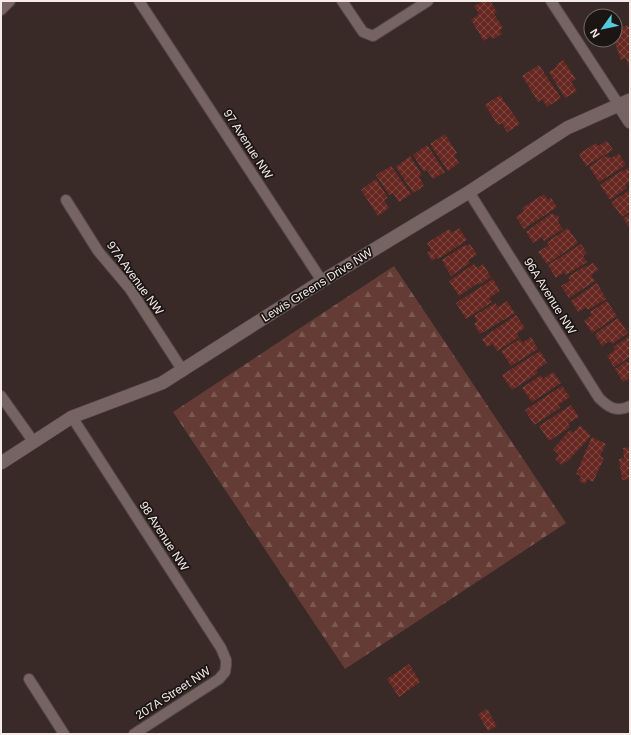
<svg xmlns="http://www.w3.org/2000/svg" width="631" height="735" font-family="Helvetica,sans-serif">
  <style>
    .forest { fill: url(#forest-firs) }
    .building { fill: url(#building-cross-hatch) }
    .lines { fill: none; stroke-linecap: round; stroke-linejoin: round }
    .minor-casing { stroke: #534745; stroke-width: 12 }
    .tertiary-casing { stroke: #534745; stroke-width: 14 }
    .minor { stroke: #756462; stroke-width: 10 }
    .tertiary { stroke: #756462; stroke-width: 13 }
    .labels { text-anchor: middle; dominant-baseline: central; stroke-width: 3.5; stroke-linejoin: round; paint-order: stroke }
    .street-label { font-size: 12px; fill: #f5ebea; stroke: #1b1514 }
  </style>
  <defs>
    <pattern id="forest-firs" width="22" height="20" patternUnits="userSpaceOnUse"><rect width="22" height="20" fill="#653b35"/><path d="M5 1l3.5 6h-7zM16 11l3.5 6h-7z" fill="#7c5852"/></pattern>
    <pattern id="building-cross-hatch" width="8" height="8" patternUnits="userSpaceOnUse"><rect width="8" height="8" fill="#682822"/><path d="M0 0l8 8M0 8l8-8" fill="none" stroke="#7e4742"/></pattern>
  </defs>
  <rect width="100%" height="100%" fill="#392a28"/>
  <!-- forest -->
  <path class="forest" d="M394 266 566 523 345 669 173 412Z"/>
  <!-- building -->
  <g class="building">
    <path d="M483 1H490L497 12 494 14 503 28 500 30 502 34 493 39 491 36 484 41 471 20 479 14 474 6Z"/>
    <path d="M628 25 630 30V66L629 67 626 58 621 60 614 40H615V36L621 33 619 28Z"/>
    <path d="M563 60 576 79 571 82 577 91 565 98 549 72 557 67 556 65Z"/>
    <path d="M539 65 561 98 547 107 542 99 538 102 522 76Z"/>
    <path d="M500 95 520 124 507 132 502 123 498 125 485 105Z"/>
    <path d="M445 134 457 153 454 155 459 163 448 171 430 144Z"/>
    <path d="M607 141 613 150 586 166 579 154 596 143 598 146Z"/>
    <path d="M427 145 445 172 433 179 427 170 424 172 413 155Z"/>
    <path d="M619 154 626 165 599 182 589 167 605 156 606 157 608 156 610 158Z"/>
    <path d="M410 156 422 175 419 177 424 186 413 193 396 167Z"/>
    <path d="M391 166 411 194 399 202 393 193 389 195 376 175Z"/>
    <path d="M628 168 630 171V182L625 185 627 188 610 200 600 185 623 170 624 171Z"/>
    <path d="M376 179 388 198 384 200 389 208 378 216 361 190Z"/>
    <path d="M630 190V211L622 217 611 202Z"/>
    <path d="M544 194 548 200 551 198 557 207 524 229 516 217 524 211 522 208Z"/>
    <path d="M552 213 554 215 559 216 558 222 563 229 544 241 542 237 533 243 526 232Z"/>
    <path d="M630 214V229L623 218Z"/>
    <path d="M459 228 467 240 438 259 437 257 432 261 427 253 431 250 427 243 449 229 452 233Z"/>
    <path d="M568 228 578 243 547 264 538 252 549 245 547 242Z"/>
    <path d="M470 244 477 255 468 260 470 263 451 276 442 260 465 245 466 246Z"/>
    <path d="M581 244 587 253 583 256 587 262 566 275 564 272 556 278 548 265Z"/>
    <path d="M593 263 598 270 591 275 595 281 569 298 561 286 570 281 568 277 585 266 586 267Z"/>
    <path d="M474 264 477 268 483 264 491 277 479 285 478 283 459 296 449 281Z"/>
    <path d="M493 279 500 291 489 298 492 302 466 319 456 303Z"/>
    <path d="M597 283 606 299 588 310 586 307 578 312 571 301Z"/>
    <path d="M507 301 515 313 480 334 474 324 477 321 474 316 495 303 498 307Z"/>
    <path d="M607 301 617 316 592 333 584 321 592 315 590 312Z"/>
    <path d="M516 315 525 328 517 333 519 337 497 351 493 344 487 347 482 339 487 336V335Z"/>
    <path d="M618 318 628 333 612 344 610 341 602 346 595 335 597 334 596 333Z"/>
    <path d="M630 336V357L614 367 607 356 615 350 613 347Z"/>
    <path d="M531 337 538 349 511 366 501 351 520 339 522 343Z"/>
    <path d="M540 351 547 363 536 370 538 373 512 390 502 375Z"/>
    <path d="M627 361 628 363 630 361V378L623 382 615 369Z"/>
    <path d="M553 372 561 383 532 402 522 388 541 375 543 379Z"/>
    <path d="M562 386 570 397 558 405 560 408 534 425 525 410Z"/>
    <path d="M571 405 579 417 568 423 570 427 549 441 539 426Z"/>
    <path d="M580 425 591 436 567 462 566 461 562 465 555 459 559 455 553 449 570 430 573 433Z"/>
    <path d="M592 437 606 444 600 456 604 458 593 482 588 479 585 484 579 481 581 476 576 474Z"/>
    <path d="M630 447V479L622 480 619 459 624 458 623 448Z"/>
    <path d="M409 664 420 682 399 697 387 679Z"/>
    <path d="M487 709 497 726 488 731 478 714Z"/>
  </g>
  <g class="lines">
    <defs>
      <g id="minor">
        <path d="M139 1 322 281"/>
        <path d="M342 1 363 32 373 36 428 1"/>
        <path d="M551 1 619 105"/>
        <path d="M1 10 10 1"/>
        <path d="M469 192 599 398C608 407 617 413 630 406"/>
        <path d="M66 200 98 251 130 289 183 371"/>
        <path d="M1 396 33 441"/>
        <path d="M72 417 221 648 226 660V665L225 672 219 679 134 734"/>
        <path d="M29 679 64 734"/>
      </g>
      <g id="tertiary">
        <path d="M619 105 630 122"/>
        <path d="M1 463 72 417 162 383 322 281 469 192 567 128 630 100"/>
      </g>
    </defs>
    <!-- minor casing -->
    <use href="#minor" class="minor-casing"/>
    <!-- tertiary casing -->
    <use href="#tertiary" class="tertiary-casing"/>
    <!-- minor -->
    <use href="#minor" class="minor"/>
    <!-- tertiary -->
    <use href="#tertiary" class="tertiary"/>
  </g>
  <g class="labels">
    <!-- street labels -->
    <g class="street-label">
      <text transform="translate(248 144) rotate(57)">97 Avenue NW</text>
      <text transform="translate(135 278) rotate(54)">97A Avenue NW</text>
      <text transform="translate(317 285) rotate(-32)">Lewis Greens Drive NW</text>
      <text transform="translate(550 296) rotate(58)">96A Avenue NW</text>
      <text transform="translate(164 536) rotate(57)">98 Avenue NW</text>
      <text transform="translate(173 693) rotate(-33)">207A Street NW</text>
    </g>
  </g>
  <!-- border -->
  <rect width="631" height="735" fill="none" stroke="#f5ebea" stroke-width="4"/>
  <!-- north arrow -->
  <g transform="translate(603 28) rotate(237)"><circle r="19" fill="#1b1514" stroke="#726b6a"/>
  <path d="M0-3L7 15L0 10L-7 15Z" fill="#53cbdb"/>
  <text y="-6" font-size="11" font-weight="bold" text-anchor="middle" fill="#f5ebea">N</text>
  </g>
</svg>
